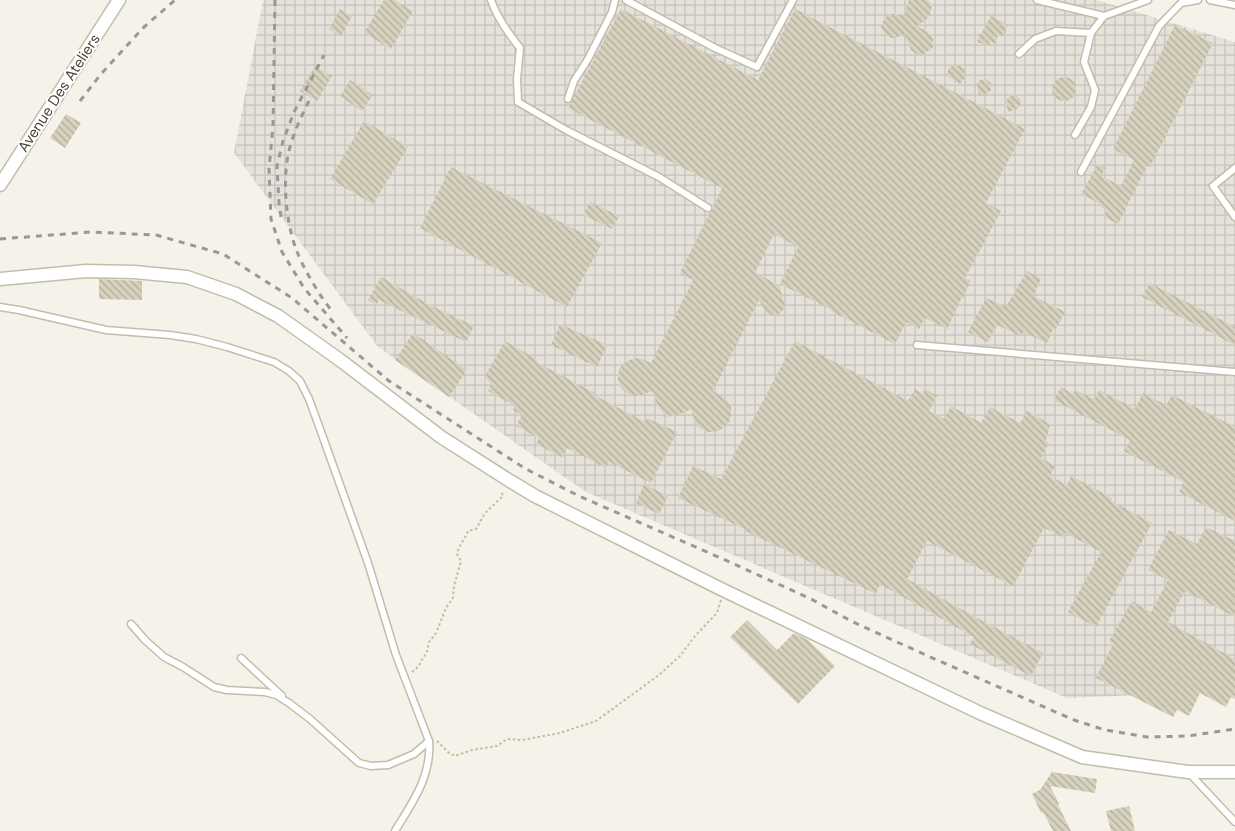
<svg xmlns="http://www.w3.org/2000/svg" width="1235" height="831" font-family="'DM Sans',sans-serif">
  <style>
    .industrial { fill: url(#industrial-grid) }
    .building { fill: url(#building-back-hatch) }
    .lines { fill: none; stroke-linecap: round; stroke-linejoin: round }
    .service-casing { stroke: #c1bdab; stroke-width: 9 }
    .minor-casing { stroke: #c1bdab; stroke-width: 15 }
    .path { stroke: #c4bc9c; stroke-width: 2; stroke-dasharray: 2.5 2.5; stroke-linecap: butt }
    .service { stroke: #fff; stroke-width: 6 }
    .minor { stroke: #fff; stroke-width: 12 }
    .rail { stroke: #989898; stroke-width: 3; stroke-dasharray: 6 6; stroke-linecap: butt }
    .labels { text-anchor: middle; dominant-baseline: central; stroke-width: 4; stroke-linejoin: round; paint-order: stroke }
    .street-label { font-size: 15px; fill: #494537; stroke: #fff }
  </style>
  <defs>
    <pattern id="industrial-grid" width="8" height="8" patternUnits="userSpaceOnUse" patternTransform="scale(1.25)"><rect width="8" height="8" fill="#e5e2db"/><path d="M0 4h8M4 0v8" fill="none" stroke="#c6c3bd"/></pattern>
    <pattern id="building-back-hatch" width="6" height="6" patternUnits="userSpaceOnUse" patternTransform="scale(1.25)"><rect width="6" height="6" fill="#d7d1be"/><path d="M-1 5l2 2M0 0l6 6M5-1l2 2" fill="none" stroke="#b0ab9b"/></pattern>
  </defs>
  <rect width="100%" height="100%" fill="#f5f3e9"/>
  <!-- industrial -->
  <path class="industrial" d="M263 0H1097L1235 42V691L1067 698 586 492 378 347 234 153Z"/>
  <!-- building -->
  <g class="building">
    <path d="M384 0H394L413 11 391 49 364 33Z"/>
    <path d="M909 0H928L932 6 930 15 928 18 917 26 928 32 933 39V47L930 50 923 54 919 55 912 51 910 48 905 34 896 38H891L884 34 881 27 884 19 890 14H894L905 16 907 5Z"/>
    <path d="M340 9 352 16 341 36 329 29Z"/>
    <path d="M621 9 758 80 795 9 1025 129 986 203 1001 211 965 278 971 281 963 298 962 297 947 329 925 318 919 329 906 322 895 344 831 311 832 310 780 284 798 247 774 234 755 273 779 285 785 306 784 309 779 314 772 315 766 312 759 300 713 391 723 397 728 401 731 407V414L730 420 726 426 720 430 714 432H708L702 429 697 426 694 420 691 409 681 414 667 417 658 406 652 391 642 395 636 396 630 395 624 391 620 386 618 380V374L620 368 624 363 630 360 636 358 642 359 651 363 693 280 680 273 710 212 712 210 722 188 568 108Z"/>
    <path d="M991 16 1008 25 1002 37 998 35 995 44 990 42 989 46 977 42 980 33 981 34Z"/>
    <path d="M1175 25 1213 43 1150 167 1147 166 1118 224 1104 217 1107 210 1101 207 1102 205 1081 194 1098 164 1106 168 1101 176 1121 186 1134 160 1113 149Z"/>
    <path d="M954 65 960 66 964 70 965 73V77L960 84 946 75 949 68Z"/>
    <path d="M315 66 332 76 317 101 300 91Z"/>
    <circle cx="1064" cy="89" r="12"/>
    <path d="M985 79 991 83V90L988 93 979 96 977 84 980 80Z"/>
    <path d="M350 80 373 95 362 111 340 96Z"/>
    <path d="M1014 95 1018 97 1020 99 1021 101 1020 106 1017 109 1008 112 1006 101 1009 97Z"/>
    <path d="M66 114 81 123 65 148 50 138Z"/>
    <path d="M364 121 408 147 373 204 330 179Z"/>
    <path d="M451 167 602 243 567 307 420 228Z"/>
    <path d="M590 202 619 216 612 229 583 215Z"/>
    <path d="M1027 271 1041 279 1033 296 1065 312 1056 329 1054 327 1047 343 1024 332 1021 336 997 325 988 342 968 332 986 298 1006 307Z"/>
    <path d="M381 277 433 307H434L474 326 466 342 379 300 376 305 368 300Z"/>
    <path d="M99 279 142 281V300L99 299Z"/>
    <path d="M1150 283 1235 327V345L1142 297Z"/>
    <path d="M560 324 607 345 597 367 551 345Z"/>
    <path d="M413 333 467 370 449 397 395 360Z"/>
    <path d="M505 341 538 360 536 362 595 393 594 395 645 422 647 418 677 432 651 483 609 462 606 468 567 448 562 457 536 444 539 438 516 426 522 415 513 410 515 406 488 391 491 384 485 376Z"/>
    <path d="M795 341 908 401 915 389 923 394 924 388 937 396 929 411 944 419 951 406 981 423 990 407 1020 423 1027 411 1050 424 1046 441 1049 443 1041 458 1055 466 1050 476 1067 485 1071 476 1112 498 1111 501 1152 523 1096 627 1068 612 1101 552 1066 533 1063 537 1044 528 1013 586 927 541 907 579 977 618 1043 653 1031 676 970 644 974 637 880 584 876 594 746 531 747 530 678 498 693 466 721 479Z"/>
    <path d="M1061 387 1073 394 1075 390 1094 399 1099 390 1135 409 1143 393 1166 405 1172 395 1235 427V521L1179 492 1184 482 1124 451 1130 440 1054 400Z"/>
    <path d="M644 484 668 496 659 514 636 503Z"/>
    <path d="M1206 527 1235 541V617L1185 591 1168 622 1235 659V699L1231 697 1226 707 1200 693 1189 716 1177 710 1173 717 1096 678 1113 644 1109 641 1132 601 1151 612 1168 580 1148 570 1169 530 1197 544Z"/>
    <path d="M747 620 777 650 794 633 808 640 835 666 798 704 730 637Z"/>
    <path d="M1052 772 1097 779 1095 793 1050 786 1059 804 1058 805 1071 831H1053L1043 812 1041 813 1032 794 1040 790Z"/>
    <path d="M1129 806 1135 831H1111L1106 811Z"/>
  </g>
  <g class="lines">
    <defs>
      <g id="service">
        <path d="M491 0C497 18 508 33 520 48L517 79 518 102 566 130 659 177 708 208"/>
        <path d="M626 0 715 48 757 67 793 0"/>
        <path d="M1210 0 1235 5"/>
        <path d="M1104 16 1148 0"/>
        <path d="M1019 54 1035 39 1056 31 1091 33 1104 16 1037 0"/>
        <path d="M568 99 574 81 588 59 612 12 615 0"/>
        <path d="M1075 135 1091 107 1095 90 1084 62 1091 33"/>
        <path d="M1235 168 1213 186 1235 217"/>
        <path d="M1081 172 1159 26 1181 3 1198 0"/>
        <path d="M0 307 19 310 106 330 170 335 196 339 227 347 274 362 289 371 300 381 309 399 320 429 368 563 396 655 429 741C432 776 412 803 395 831"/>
        <path d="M917 345 1235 372"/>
        <path d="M131 624 145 640 164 657 183 667 214 687 227 690 265 692 276 695 289 703 310 719 359 763 371 766 388 765 414 754 429 741"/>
        <path d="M241 658 282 696"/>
        <path d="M1189 773 1235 822"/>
      </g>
      <g id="minor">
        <path d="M0 185 119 0"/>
        <path d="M0 279 86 271 134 272 187 277 236 294 278 316 340 360 441 437 510 481 535 496 723 590 980 713 1082 757 1188 772H1235"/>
      </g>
    </defs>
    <!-- service casing -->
    <use href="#service" class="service-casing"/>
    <!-- minor casing -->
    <use href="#minor" class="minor-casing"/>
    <!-- path -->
    <g class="path">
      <path d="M412 672 419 666 421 661 427 652 429 642 436 633 446 608 453 598 454 586 461 561 457 554C459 545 465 539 468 531L476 529 485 513 503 496 502 493 503 491"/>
      <path d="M437 741 449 753 455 756 472 750 497 746 507 739 522 740 560 733 596 721 659 675 680 656 695 636 717 613 721 600"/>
    </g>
    <!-- service -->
    <use href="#service" class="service"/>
    <!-- minor -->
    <use href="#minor" class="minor"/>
    <!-- rail -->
    <g class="rail">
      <path d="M275 0 273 126 269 169 271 219 282 252 304 288 347 338"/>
      <path d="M80 101 101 74 143 28 175 0"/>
      <path d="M309 101C301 117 293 134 289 151 282 178 286 223 296 249 303 268 319 295 332 311"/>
      <path d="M281 217 279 203 277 166 283 141 294 112 324 55"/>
      <path d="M0 239 91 232 156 235 223 254 292 298 389 381 526 469 579 496 723 559 811 599 853 622 928 656 1074 720 1105 730 1147 737 1188 736 1235 729"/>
    </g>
  </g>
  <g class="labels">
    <!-- street labels -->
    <g class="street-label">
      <text transform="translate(59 93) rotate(-57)">Avenue Des Ateliers</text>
    </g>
  </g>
</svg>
